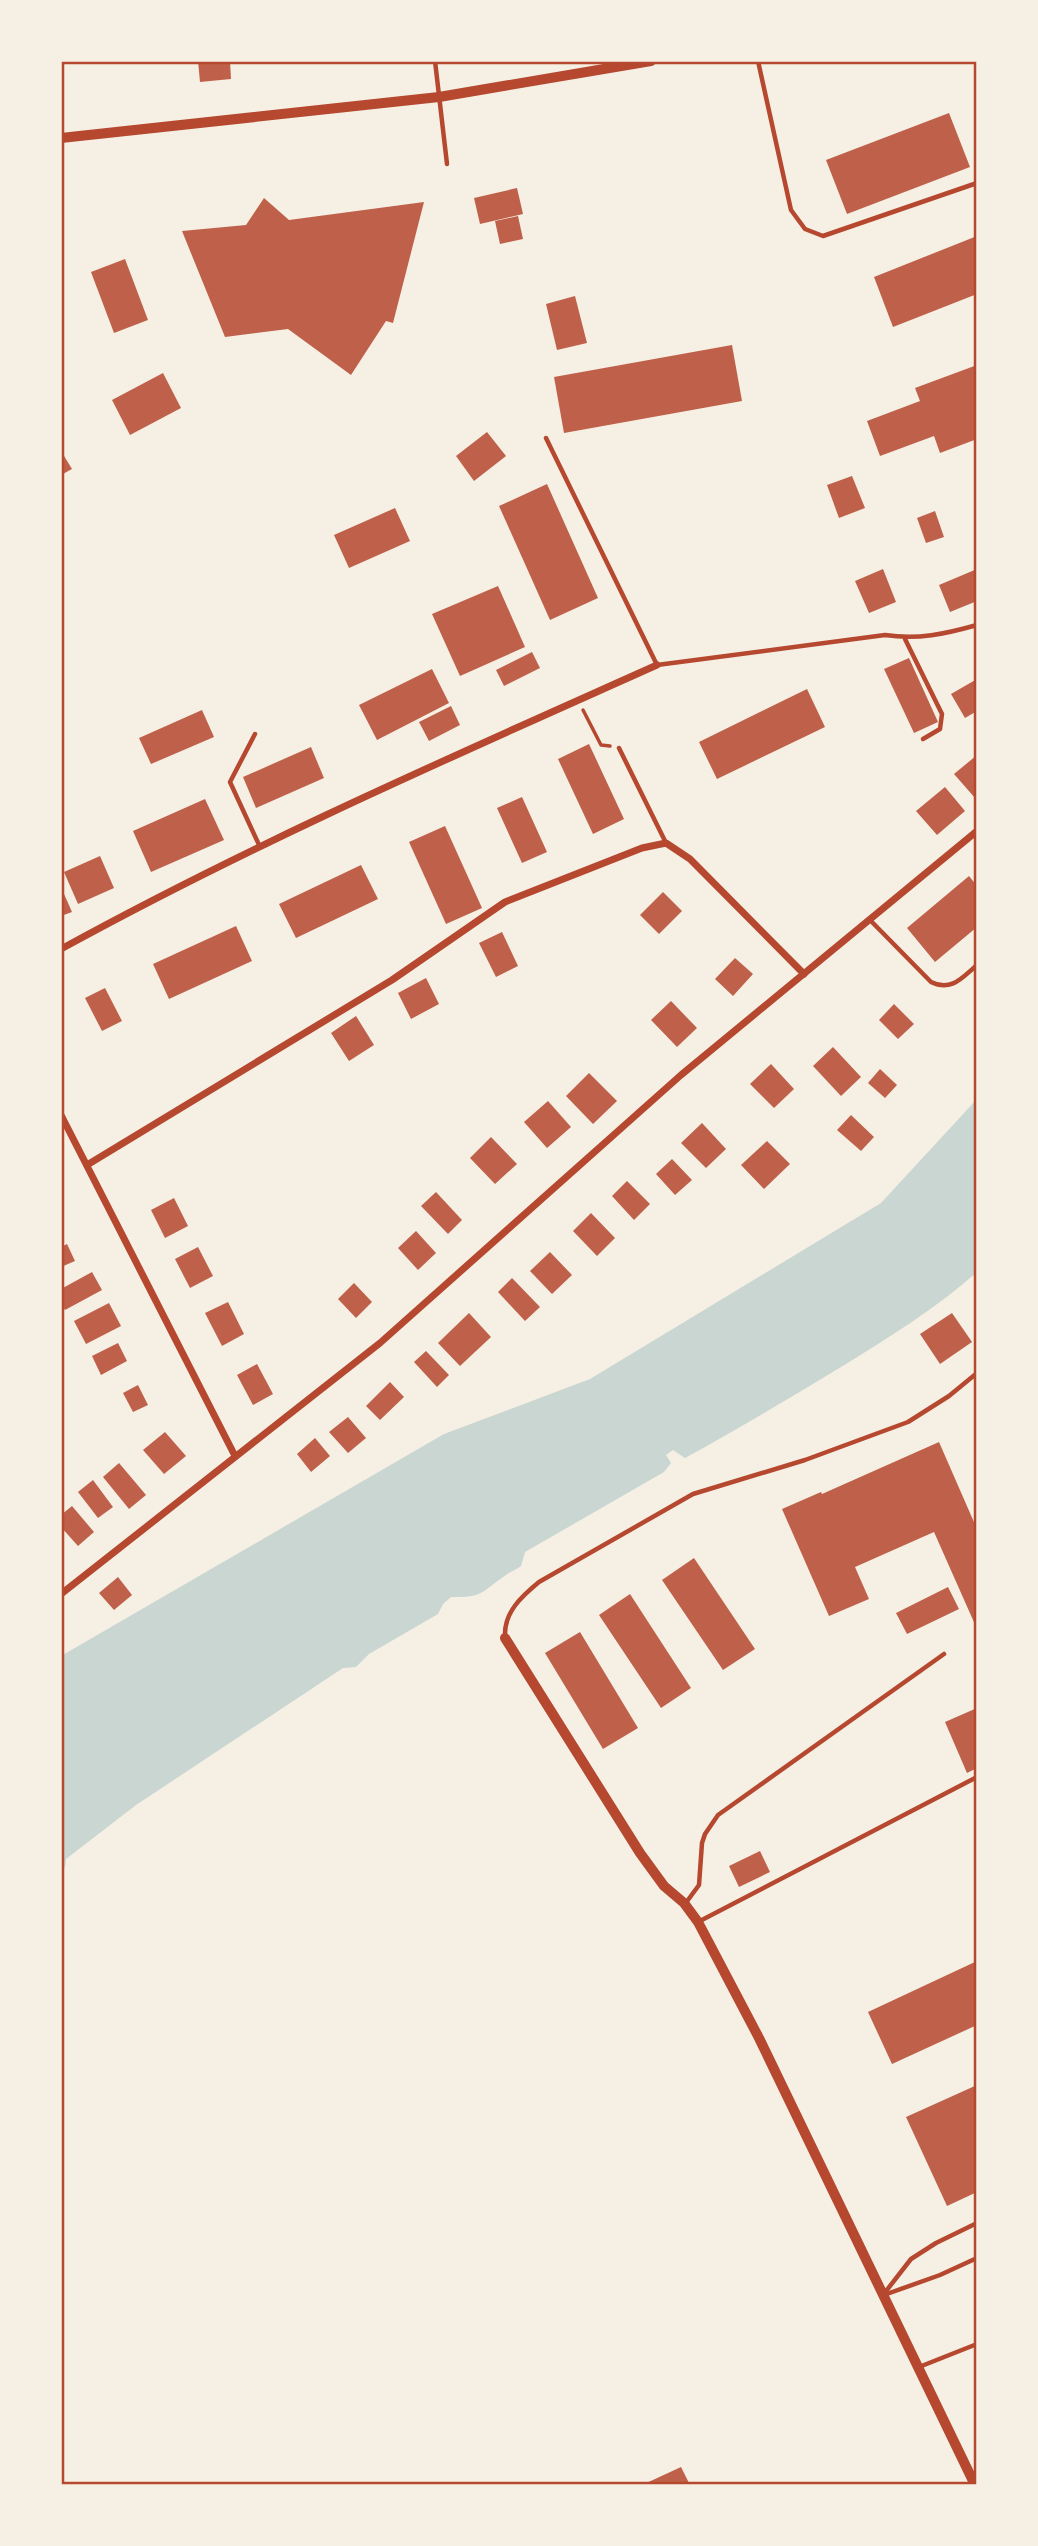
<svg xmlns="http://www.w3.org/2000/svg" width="1038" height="2546" font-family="Roboto,sans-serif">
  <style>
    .water { fill: #c9d6d2 }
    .building { fill: #bf614a }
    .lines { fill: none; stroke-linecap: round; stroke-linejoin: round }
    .path { stroke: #b5482f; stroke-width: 3.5 }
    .service { stroke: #b5482f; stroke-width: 4.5 }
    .minor { stroke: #b5482f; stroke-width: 7 }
    .tertiary { stroke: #b5482f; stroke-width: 10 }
    .secondary { stroke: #b5482f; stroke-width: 10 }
    .neatline { fill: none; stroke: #b5482f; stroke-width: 2.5 }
  </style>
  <rect width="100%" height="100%" fill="#f6efe4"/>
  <!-- water -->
  <path class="water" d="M977 1099V1272C938 1307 891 1336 846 1364 793 1396 740 1428 685 1458L673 1450 666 1455 671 1463 664 1472 525 1552 521 1566C516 1570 511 1571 506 1575 482 1591 484 1598 451 1597L443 1604 438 1614 369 1654 356 1667 343 1668 136 1805 66 1859 65 1867 61 1871V1656L444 1434 590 1379 881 1203Z"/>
  <!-- building -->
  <g class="building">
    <path d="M198 61H230L231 79 200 82Z"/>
    <path d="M949 113 970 167 847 214 826 160Z"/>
    <path d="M517 188 523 214 480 224 474 198Z"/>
    <path d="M264 198 289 220 424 202 393 323 386 321 351 375 288 329 225 337 182 231 246 225Z"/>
    <path d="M518 216 523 239 500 244 495 221Z"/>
    <path d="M977 236V294L893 327 874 277Z"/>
    <path d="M125 259 148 320 114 333 91 272Z"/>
    <path d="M575 296 587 343 557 350 546 304Z"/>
    <path d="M732 345 742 401 564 433 554 377Z"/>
    <path d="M977 365V439L940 453 934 436 880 456 867 421 920 401 915 388Z"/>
    <path d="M163 373 181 408 130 435 112 400Z"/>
    <path d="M487 432 506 456 474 481 456 456Z"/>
    <path d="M61 451 72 469 61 475Z"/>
    <path d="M852 476 865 508 839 518 827 485Z"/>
    <path d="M547 484 598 598 550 620 499 506Z"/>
    <path d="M395 508 410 541 349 568 334 535Z"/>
    <path d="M935 511 944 537 926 543 917 518Z"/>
    <path d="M883 569 896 602 869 613 855 581Z"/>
    <path d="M977 569V601L950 612 939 585Z"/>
    <path d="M498 586 525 647 460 676 432 614Z"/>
    <path d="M532 652 540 668 504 686 496 670Z"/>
    <path d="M909 658 938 722 914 733 884 669Z"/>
    <path d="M432 669 449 703 377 740 359 705Z"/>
    <path d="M977 679V711L965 718 951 694Z"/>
    <path d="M807 689 825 727 717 779 699 742Z"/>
    <path d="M451 706 460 725 429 741 419 722Z"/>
    <path d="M202 710 214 737 151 764 139 738Z"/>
    <path d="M589 744 624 819 593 834 558 759Z"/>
    <path d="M311 747 324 778 256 808 243 777Z"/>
    <path d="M977 755V796L975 798 954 774Z"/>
    <path d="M945 787 965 811 937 835 916 811Z"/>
    <path d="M522 797 547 852 522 863 497 808Z"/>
    <path d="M205 799 224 840 151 872 133 831Z"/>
    <path d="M445 826 482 908 446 924 409 842Z"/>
    <path d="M100 856 114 888 78 904 64 872Z"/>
    <path d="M361 865 378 899 296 938 279 904Z"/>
    <path d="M969 876 977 886V927L935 962 907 928Z"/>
    <path d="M61 887 72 912 61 916Z"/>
    <path d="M663 892 682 911 659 934 640 915Z"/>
    <path d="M236 926 252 961 169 999 153 964Z"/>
    <path d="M502 932 518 966 496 977 479 943Z"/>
    <path d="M735 958 753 974 733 996 715 979Z"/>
    <path d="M426 978 439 1004 411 1019 398 993Z"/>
    <path d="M105 988 122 1021 102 1031 85 998Z"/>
    <path d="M671 1001 697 1028 677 1047 651 1020Z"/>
    <path d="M894 1004 914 1024 898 1039 879 1020Z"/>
    <path d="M356 1016 374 1045 349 1061 331 1033Z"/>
    <path d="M833 1047 861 1077 841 1096 813 1066Z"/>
    <path d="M771 1064 794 1089 774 1108 750 1084Z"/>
    <path d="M880 1069 897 1085 885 1098 868 1083Z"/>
    <path d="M589 1073 617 1101 593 1124 566 1096Z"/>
    <path d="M548 1101 571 1127 547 1148 524 1122Z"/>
    <path d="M851 1115 874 1137 861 1151 837 1130Z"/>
    <path d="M702 1123 726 1149 706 1168 681 1143Z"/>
    <path d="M491 1137 517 1164 495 1184 470 1158Z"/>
    <path d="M767 1141 790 1164 764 1189 741 1165Z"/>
    <path d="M672 1159 692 1180 675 1195 656 1174Z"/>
    <path d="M627 1181 650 1204 634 1220 612 1196Z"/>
    <path d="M436 1192 462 1220 448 1234 421 1206Z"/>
    <path d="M174 1198 188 1226 165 1238 151 1210Z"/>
    <path d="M591 1213 615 1238 597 1256 573 1231Z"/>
    <path d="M416 1231 436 1253 418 1270 398 1248Z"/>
    <path d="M67 1244 75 1261 61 1267V1247Z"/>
    <path d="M198 1247 213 1276 190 1288 175 1259Z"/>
    <path d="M550 1252 572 1275 552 1294 530 1271Z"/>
    <path d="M92 1272 102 1290 65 1310 61 1304V1289Z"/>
    <path d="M512 1278 540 1307 525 1321 498 1292Z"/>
    <path d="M354 1283 372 1302 356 1318 338 1299Z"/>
    <path d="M228 1302 244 1334 222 1346 205 1313Z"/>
    <path d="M109 1303 121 1326 86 1344 74 1321Z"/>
    <path d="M469 1313 491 1337 460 1366 438 1343Z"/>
    <path d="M952 1313 972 1342 940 1364 920 1334Z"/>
    <path d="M118 1343 127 1361 101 1375 92 1356Z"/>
    <path d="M426 1351 449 1375 437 1387 414 1362Z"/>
    <path d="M257 1364 273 1394 253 1405 237 1375Z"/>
    <path d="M390 1382 404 1397 380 1420 366 1406Z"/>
    <path d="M138 1385 148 1405 133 1412 123 1393Z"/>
    <path d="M348 1417 366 1438 348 1453 329 1432Z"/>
    <path d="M165 1432 186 1456 164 1474 143 1450Z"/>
    <path d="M315 1438 330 1456 311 1472 297 1454Z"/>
    <path d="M939 1442 977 1529V1629L934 1532 855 1567 869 1599 829 1616 782 1509 821 1492 822 1494Z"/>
    <path d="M119 1463 146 1495 129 1509 103 1477Z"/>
    <path d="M93 1480 113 1507 98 1518 78 1492Z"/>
    <path d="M72 1506 94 1532 78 1546 61 1527V1515Z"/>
    <path d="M694 1558 755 1649 723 1670 662 1580Z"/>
    <path d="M118 1577 132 1595 114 1610 99 1593Z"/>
    <path d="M948 1587 959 1609 907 1634 896 1613Z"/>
    <path d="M630 1594 691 1688 661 1708 599 1615Z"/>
    <path d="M580 1632 638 1728 603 1749 545 1653Z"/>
    <path d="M977 1708V1768L967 1773 945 1722Z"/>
    <path d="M760 1851 770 1872 739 1887 729 1866Z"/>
    <path d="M977 1961V2025L892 2064 868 2012Z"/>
    <path d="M977 2085V2192L947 2206 906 2117Z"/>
    <path d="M681 2467 690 2485H642Z"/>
  </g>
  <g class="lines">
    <!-- path -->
    <path class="path" d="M583 710 601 745 610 746"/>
    <!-- service -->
    <g class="service">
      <path d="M435 61 447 164"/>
      <path d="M758 61 791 210 805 229 823 236 977 183"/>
      <path d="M546 438 657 665 885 635C918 640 945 634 977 625"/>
      <path d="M905 639 942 714 940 729 923 739"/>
      <path d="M255 734 230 782 260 847"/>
      <path d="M619 748 666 843"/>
      <path d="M870 920 931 982C951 992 962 978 977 965"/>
      <path d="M505 1636C504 1612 522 1596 539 1582L693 1494 805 1460 908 1422 949 1396 977 1373"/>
      <path d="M685 1904 699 1885 702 1843 705 1834 718 1815 944 1654"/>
      <path d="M698 1922 977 1777"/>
      <path d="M883 2295 911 2259 936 2243 977 2223"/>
      <path d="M884 2295 940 2275 977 2258"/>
      <path d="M919 2367 977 2344"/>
    </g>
    <!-- minor -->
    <g class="minor">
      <path d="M61 949C254 843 456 755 657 665"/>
      <path d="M61 1115 235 1456"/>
      <path d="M87 1165 392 980 505 902 642 848 666 843 690 859 804 974"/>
      <path d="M61 1594 380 1343 681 1075 977 831"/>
    </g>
    <!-- tertiary -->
    <path class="tertiary" d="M505 1638 640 1853 664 1886 684 1903 698 1922 759 2038 975 2485"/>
    <!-- secondary -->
    <path class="secondary" d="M61 138 439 97 651 61"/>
  </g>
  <!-- border -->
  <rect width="1038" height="2546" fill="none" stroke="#f6efe4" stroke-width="126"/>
  <rect x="63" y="63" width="912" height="2420" class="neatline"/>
</svg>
